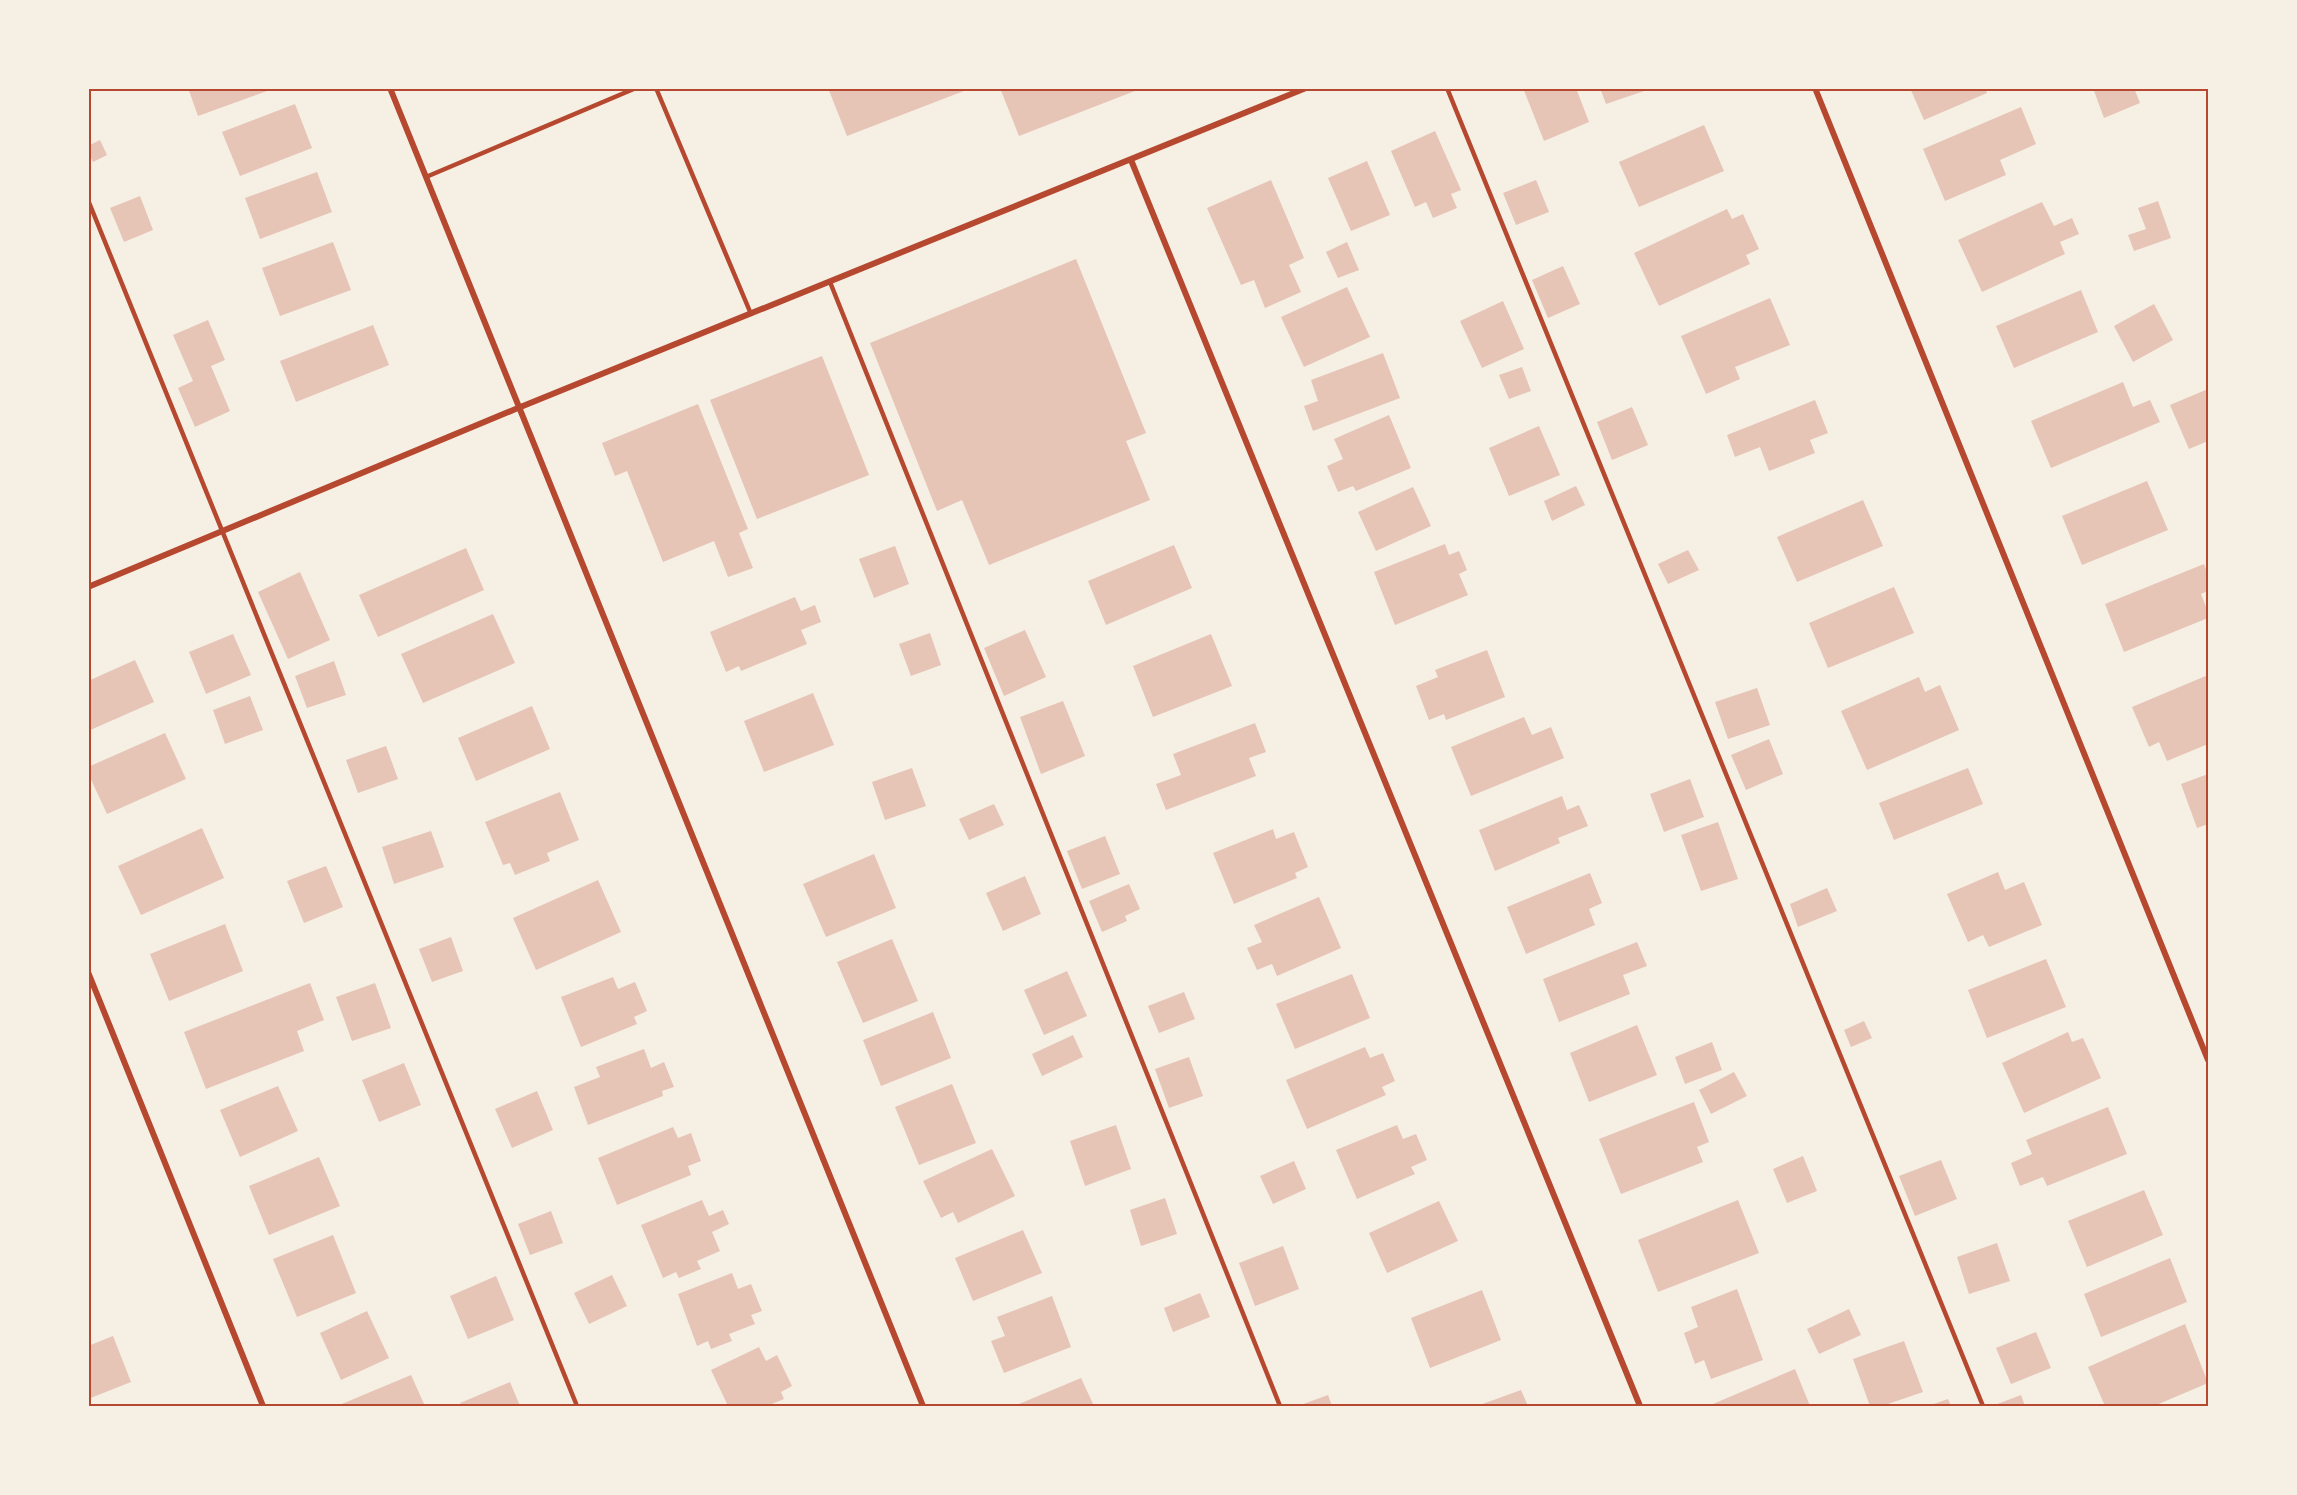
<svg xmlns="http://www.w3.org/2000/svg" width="2297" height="1495" font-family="Figtree,sans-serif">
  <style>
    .building { fill: #e6c5b7 }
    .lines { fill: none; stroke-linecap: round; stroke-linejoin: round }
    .service { stroke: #b5482f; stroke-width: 4.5 }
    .minor { stroke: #b5482f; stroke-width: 6 }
    .neatline { fill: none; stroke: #b5482f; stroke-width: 2 }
  </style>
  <rect width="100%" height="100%" fill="#f6efe4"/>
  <!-- building -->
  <g class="building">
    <path d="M188 88H270V90L198 116Z"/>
    <path d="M828 88H969V89L847 136Z"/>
    <path d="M1000 88H1140V89L1019 136Z"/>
    <path d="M1523 88H1576L1589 122 1544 141Z"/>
    <path d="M1600 88H1650V89L1606 104Z"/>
    <path d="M1910 88H1985L1987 93 1924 120Z"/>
    <path d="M2093 88H2134L2140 103 2104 118Z"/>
    <path d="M295 104 312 148 240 176 222 132Z"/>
    <path d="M2021 107 2036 144 2000 160 2006 175 1945 201 1923 149Z"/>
    <path d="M1704 125 1724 171 1639 207 1619 162Z"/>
    <path d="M1435 131 1461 190 1451 194 1457 208 1433 218 1426 202 1415 207 1391 151Z"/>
    <path d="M100 140 107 155 93 162 88 152V146Z"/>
    <path d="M1367 161 1390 215 1351 231 1328 178Z"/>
    <path d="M317 172 332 212 260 239 245 198Z"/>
    <path d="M1271 180 1304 258 1289 265 1301 292 1265 308 1254 280 1241 285 1207 208Z"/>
    <path d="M1536 180 1549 212 1516 225 1503 193Z"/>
    <path d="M140 196 153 230 124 242 110 208Z"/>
    <path d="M2158 201 2171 238 2134 251 2128 235 2146 229 2138 208Z"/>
    <path d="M2042 202 2054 226 2072 218 2079 234 2060 242 2065 254 1982 292 1958 240Z"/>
    <path d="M1727 209 1732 219 1743 214 1759 249 1746 255 1750 264 1659 306 1634 253Z"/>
    <path d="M333 242 351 290 280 316 262 268Z"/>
    <path d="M1347 242 1359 270 1338 278 1326 252Z"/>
    <path d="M1076 259 1146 433 1126 441 1150 500 989 565 962 500 937 511 870 343Z"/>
    <path d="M1563 266 1580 304 1548 318 1532 280Z"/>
    <path d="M1347 287 1370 337 1304 367 1281 317Z"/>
    <path d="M2081 290 2098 332 2014 368 1996 326Z"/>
    <path d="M1770 298 1790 345 1735 367 1740 379 1706 394 1681 336Z"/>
    <path d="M1503 301 1524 349 1482 368 1460 321Z"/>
    <path d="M2154 304 2173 340 2133 362 2114 326Z"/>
    <path d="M208 320 225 360 211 366 230 411 195 427 178 388 193 381 173 335Z"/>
    <path d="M373 325 389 365 296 402 280 361Z"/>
    <path d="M1383 353 1400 398 1313 431 1304 406 1318 401 1311 380Z"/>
    <path d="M822 356 869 475 757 519 710 400Z"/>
    <path d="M1522 367 1531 391 1509 399 1499 375Z"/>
    <path d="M2123 382 2133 407 2150 400 2160 422 2051 468 2031 421Z"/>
    <path d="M2208 389V441L2189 449 2170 405Z"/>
    <path d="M1815 400 1828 433 1810 440 1815 453 1769 471 1760 447 1735 457 1727 435Z"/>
    <path d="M698 404 748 529 739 533 753 568 728 577 714 541 663 562 627 471 615 476 602 443Z"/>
    <path d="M1632 407 1648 445 1612 460 1597 422Z"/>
    <path d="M1389 415 1411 468 1356 491 1353 486 1338 492 1327 466 1343 459 1334 439Z"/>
    <path d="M1539 426 1560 475 1509 496 1489 448Z"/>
    <path d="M2147 481 2168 530 2082 565 2062 516Z"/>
    <path d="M1576 486 1585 505 1552 521 1544 501Z"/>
    <path d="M1413 487 1431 526 1376 551 1358 512Z"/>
    <path d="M1863 500 1883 546 1797 582 1777 537Z"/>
    <path d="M1445 544 1449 555 1459 551 1467 570 1459 574 1468 595 1395 625 1374 572Z"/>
    <path d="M1174 545 1192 588 1106 625 1088 581Z"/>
    <path d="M895 546 909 584 874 598 859 559Z"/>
    <path d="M466 548 484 590 378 637 359 595Z"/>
    <path d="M1688 550 1699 570 1668 584 1658 564Z"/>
    <path d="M2204 564 2208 575V591L2201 594 2208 612V618L2124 652 2105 604Z"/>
    <path d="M300 572 330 640 288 659 258 592Z"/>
    <path d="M1894 587 1914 633 1828 668 1809 623Z"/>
    <path d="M795 597 801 611 815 605 821 622 801 630 807 644 741 671 739 666 726 672 710 632Z"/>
    <path d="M493 614 515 663 423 703 401 654Z"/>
    <path d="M1025 630 1046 677 1004 696 984 648Z"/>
    <path d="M930 633 941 665 911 676 899 644Z"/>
    <path d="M233 634 251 675 206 694 189 652Z"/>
    <path d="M1211 634 1232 686 1153 717 1133 666Z"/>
    <path d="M1487 650 1505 697 1446 720 1444 714 1429 720 1416 686 1438 677 1435 670Z"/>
    <path d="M135 660 154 702 88 731V681Z"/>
    <path d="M334 661 346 695 307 708 295 676Z"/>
    <path d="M2208 675V744L2167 761 2159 742 2149 747 2132 707Z"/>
    <path d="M1919 677 1925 692 1940 685 1959 730 1867 770 1841 711Z"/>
    <path d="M1757 688 1770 725 1728 739 1715 702Z"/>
    <path d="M813 693 834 745 764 772 744 721Z"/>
    <path d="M250 696 263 730 225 744 213 710Z"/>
    <path d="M1063 701 1085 756 1041 774 1020 717Z"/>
    <path d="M532 706 550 749 476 781 458 738Z"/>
    <path d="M1524 717 1532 735 1551 727 1564 758 1471 796 1451 747Z"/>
    <path d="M1255 723 1266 752 1249 758 1256 776 1166 810 1156 784 1181 775 1173 754Z"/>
    <path d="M165 733 186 779 107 814 88 773V767Z"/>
    <path d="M1769 739 1783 774 1746 790 1731 755Z"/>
    <path d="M386 746 398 779 358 793 346 760Z"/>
    <path d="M912 768 926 806 885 820 872 782Z"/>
    <path d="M1968 768 1983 804 1894 840 1879 803Z"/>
    <path d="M2208 774V824L2197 828 2181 784Z"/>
    <path d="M1690 779 1704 817 1664 832 1650 794Z"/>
    <path d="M560 792 579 840 547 853 550 861 515 875 510 863 503 865 485 822Z"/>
    <path d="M1562 796 1567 810 1579 805 1588 826 1558 838 1560 843 1495 871 1479 830Z"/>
    <path d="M994 804 1004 825 969 840 959 819Z"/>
    <path d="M1718 822 1738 879 1701 891 1681 835Z"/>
    <path d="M202 828 224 878 141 915 118 866Z"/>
    <path d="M1273 829 1276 839 1294 832 1308 867 1295 873 1297 878 1234 904 1213 853Z"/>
    <path d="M431 831 444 867 394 884 382 847Z"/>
    <path d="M1105 836 1120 874 1082 889 1067 851Z"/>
    <path d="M874 854 896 908 826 937 803 884Z"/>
    <path d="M326 866 343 907 304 923 287 881Z"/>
    <path d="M1998 872 2005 890 2024 882 2042 925 1989 947 1983 935 1968 942 1947 894Z"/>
    <path d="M1590 873 1602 903 1589 909 1595 925 1526 954 1507 907Z"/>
    <path d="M1025 876 1041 914 1003 931 986 893Z"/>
    <path d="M598 880 621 932 536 970 513 918Z"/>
    <path d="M1129 884 1140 909 1125 916 1127 921 1102 932 1089 901Z"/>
    <path d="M1827 888 1837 911 1798 927 1790 904Z"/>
    <path d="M1319 897 1341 948 1277 976 1272 964 1257 970 1247 948 1262 942 1254 925Z"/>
    <path d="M225 924 243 971 169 1001 150 954Z"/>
    <path d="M451 937 463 971 432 982 419 949Z"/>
    <path d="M892 939 918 1001 863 1023 837 962Z"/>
    <path d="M1637 942 1647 966 1623 975 1630 994 1559 1022 1543 979Z"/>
    <path d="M2046 959 2066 1007 1987 1038 1968 990Z"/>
    <path d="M1067 971 1087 1016 1044 1035 1024 990Z"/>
    <path d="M1352 974 1370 1018 1295 1049 1276 1004Z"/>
    <path d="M613 977 618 989 635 982 647 1011 634 1017 637 1024 581 1047 561 997Z"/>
    <path d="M310 983 324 1020 297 1031 304 1051 206 1089 184 1032Z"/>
    <path d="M375 983 391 1028 352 1041 336 997Z"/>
    <path d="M1184 992 1195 1019 1159 1033 1148 1006Z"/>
    <path d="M933 1012 951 1058 881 1086 863 1040Z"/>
    <path d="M1864 1021 1872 1038 1851 1047 1844 1030Z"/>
    <path d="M1637 1025 1657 1075 1589 1102 1570 1053Z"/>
    <path d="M2068 1032 2072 1042 2083 1038 2101 1078 2024 1113 2002 1063Z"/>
    <path d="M1073 1035 1083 1057 1042 1076 1032 1054Z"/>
    <path d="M1712 1042 1722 1070 1685 1084 1675 1057Z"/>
    <path d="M1365 1047 1370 1058 1383 1053 1395 1081 1382 1087 1386 1095 1307 1129 1286 1080Z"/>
    <path d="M644 1049 651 1068 664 1062 674 1087 662 1091 663 1096 588 1125 574 1087 600 1077 596 1067Z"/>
    <path d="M1189 1057 1203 1096 1169 1108 1155 1069Z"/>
    <path d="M404 1063 421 1105 379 1122 362 1080Z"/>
    <path d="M1734 1072 1747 1096 1711 1114 1699 1090Z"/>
    <path d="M952 1084 976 1143 919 1165 895 1107Z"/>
    <path d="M278 1086 298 1131 240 1157 220 1110Z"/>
    <path d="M537 1091 553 1130 512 1148 495 1109Z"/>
    <path d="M1694 1102 1709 1142 1697 1147 1703 1162 1621 1194 1599 1139Z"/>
    <path d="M2108 1107 2127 1154 2047 1186 2043 1177 2020 1186 2011 1163 2032 1154 2026 1140Z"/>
    <path d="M1116 1125 1131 1169 1085 1186 1070 1141Z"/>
    <path d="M1397 1125 1403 1139 1416 1134 1427 1160 1411 1167 1415 1174 1357 1199 1336 1150Z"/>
    <path d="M673 1127 678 1138 691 1133 701 1161 688 1166 691 1175 617 1205 598 1158Z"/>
    <path d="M992 1149 1015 1196 958 1223 953 1212 941 1218 923 1181Z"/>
    <path d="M1803 1156 1817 1191 1787 1203 1773 1169Z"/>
    <path d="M319 1157 340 1206 269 1235 249 1186Z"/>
    <path d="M1941 1160 1957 1199 1915 1216 1899 1176Z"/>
    <path d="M1294 1161 1306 1189 1273 1204 1260 1176Z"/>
    <path d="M2144 1190 2163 1235 2087 1267 2068 1221Z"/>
    <path d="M1165 1198 1177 1234 1141 1246 1130 1210Z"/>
    <path d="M702 1200 709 1216 723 1210 729 1224 712 1232 720 1251 697 1261 701 1269 679 1278 676 1272 663 1278 641 1225Z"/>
    <path d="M1738 1200 1759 1253 1658 1292 1638 1240Z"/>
    <path d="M1439 1201 1458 1241 1387 1273 1369 1233Z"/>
    <path d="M551 1211 563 1243 530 1255 518 1224Z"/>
    <path d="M1023 1230 1042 1273 973 1301 955 1258Z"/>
    <path d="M333 1235 356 1293 297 1317 273 1259Z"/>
    <path d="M1997 1243 2010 1281 1969 1294 1957 1257Z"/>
    <path d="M1283 1246 1299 1289 1255 1306 1239 1263Z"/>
    <path d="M2170 1258 2187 1302 2101 1337 2084 1294Z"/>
    <path d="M732 1273 738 1289 751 1284 762 1311 751 1315 755 1324 729 1334 732 1341 711 1349 708 1341 697 1346 678 1294Z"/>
    <path d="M612 1275 627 1306 589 1324 574 1293Z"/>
    <path d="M496 1276 514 1320 468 1339 450 1296Z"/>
    <path d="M1737 1289 1763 1360 1711 1379 1704 1360 1695 1364 1684 1333 1698 1327 1691 1307Z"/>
    <path d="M1482 1290 1501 1340 1430 1368 1411 1318Z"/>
    <path d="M1200 1293 1210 1317 1173 1332 1164 1308Z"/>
    <path d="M1052 1296 1071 1347 1004 1373 991 1341 1005 1336 997 1317Z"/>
    <path d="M1849 1309 1861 1335 1819 1354 1807 1329Z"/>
    <path d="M367 1311 389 1358 341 1380 320 1333Z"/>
    <path d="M2185 1324 2208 1383 2154 1406H2105L2088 1367Z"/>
    <path d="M2036 1332 2051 1368 2011 1384 1996 1348Z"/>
    <path d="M113 1336 131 1382 88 1399V1346Z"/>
    <path d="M1904 1341 1923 1392 1882 1406H1870L1853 1359Z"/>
    <path d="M759 1347 766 1361 777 1355 792 1386 781 1392 784 1399 767 1406H728L711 1370Z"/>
    <path d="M1795 1369 1810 1406H1714L1713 1404Z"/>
    <path d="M411 1375 425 1406H337Z"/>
    <path d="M1081 1378 1094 1406H1014Z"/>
    <path d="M510 1382 520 1406H462L460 1403Z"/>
    <path d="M1521 1390 1528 1406H1477Z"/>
    <path d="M1328 1395 1332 1406H1298Z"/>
    <path d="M2021 1395 2025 1406H1992Z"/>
    <path d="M1948 1399 1951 1406H1928Z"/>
  </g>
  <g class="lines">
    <!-- service -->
    <g class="service">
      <path d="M656 88 751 314"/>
      <path d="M1447 88 1983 1406"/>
      <path d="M426 177 636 88"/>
      <path d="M88 200 577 1406"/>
      <path d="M830 282 1280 1406"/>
    </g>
    <!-- minor -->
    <g class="minor">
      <path d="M390 88 923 1406"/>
      <path d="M1815 88 2208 1060"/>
      <path d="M1131 160 1640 1406"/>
      <path d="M88 587 518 408 1306 88"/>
      <path d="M88 972 263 1406"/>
    </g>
  </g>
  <!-- border -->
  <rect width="2297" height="1495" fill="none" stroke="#f6efe4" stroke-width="180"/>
  <rect x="90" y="90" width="2117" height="1315" class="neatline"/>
</svg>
